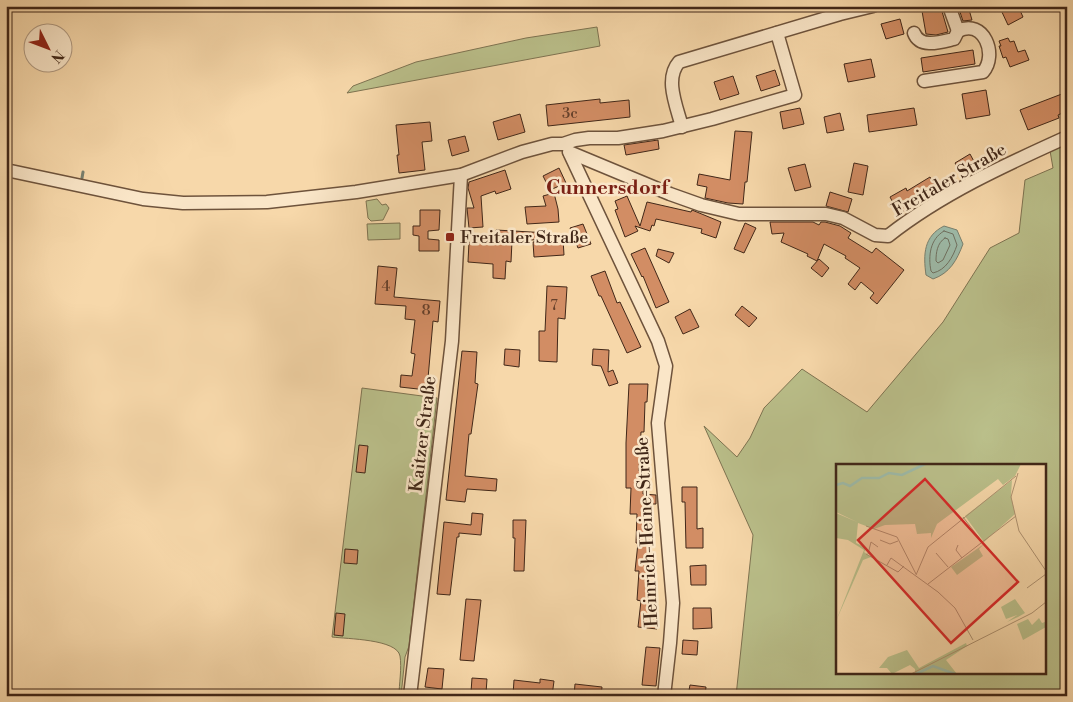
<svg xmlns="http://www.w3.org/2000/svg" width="1073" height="702" font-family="'Libre Bodoni',serif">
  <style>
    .green { fill: #babf8a; stroke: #7e7351; fill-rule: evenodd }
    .water { fill: #9dbaa8; stroke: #787f6e }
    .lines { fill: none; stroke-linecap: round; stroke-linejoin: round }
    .shore { stroke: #6f7060; stroke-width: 1 }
    .stream { stroke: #787f6e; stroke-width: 3 }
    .building { fill: #d28d64; stroke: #412718 }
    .street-casing { stroke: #6e533c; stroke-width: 15 }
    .street { stroke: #fae6c8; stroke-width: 12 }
    .poi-dot { fill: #8f2418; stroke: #fae6c8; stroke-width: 2 }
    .labels { text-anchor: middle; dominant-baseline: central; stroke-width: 5; stroke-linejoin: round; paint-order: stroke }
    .number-label { font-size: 15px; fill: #65402b }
    .street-label { font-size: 18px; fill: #412718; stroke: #fae6c8 }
    .poi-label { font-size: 18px; fill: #412718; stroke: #fae6c8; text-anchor: start }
    .quarter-label { font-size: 20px; font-weight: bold; fill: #7a1f14; stroke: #fae6c8 }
    .inset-river { fill: none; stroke: #9dbaa8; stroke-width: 2.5 }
    .inset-road { fill: none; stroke: #ae9170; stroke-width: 1 }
    .view { fill: #d62828; fill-opacity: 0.15; stroke: #d62828; stroke-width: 2.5 }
    .inset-edge { fill: none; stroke: #412718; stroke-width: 2.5 }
  </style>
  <rect width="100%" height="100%" fill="#f7d8aa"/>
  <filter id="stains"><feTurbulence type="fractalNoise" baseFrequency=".004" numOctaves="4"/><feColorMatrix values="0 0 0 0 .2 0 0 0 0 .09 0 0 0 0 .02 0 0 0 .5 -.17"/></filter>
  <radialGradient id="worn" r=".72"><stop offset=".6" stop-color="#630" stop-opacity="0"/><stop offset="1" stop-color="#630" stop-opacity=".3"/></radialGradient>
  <!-- green -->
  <g class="green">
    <path d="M597 27 600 46 347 93 353 86 416 62 526 38Z"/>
    <path d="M1067 137V696H736L753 535 704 426 737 457 750 438 764 408 802 369 867 412 943 322 990 248 1019 233 1025 180 1053 168 1049 145ZM837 466H1044V673H837Z"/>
    <path d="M377 199 382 205 386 204 389 208 383 220 371 221 368 218 366 201Z"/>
    <path d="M400 223V239L368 240 367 224Z"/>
    <path d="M362 388 437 398 409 646 405 657 401 696H399C399 684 402 668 400 656 397 639 347 639 332 637Z"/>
  </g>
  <!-- water -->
  <path class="water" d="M944 226 957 230 963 244C957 260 950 273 933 279L926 275C923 254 924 236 944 226Z"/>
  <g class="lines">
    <!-- shore -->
    <g class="shore">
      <path d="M944 231 953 234 957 245C953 257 946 270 933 273L931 271C928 256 930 239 944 231Z"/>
      <path d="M945 238 948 239 950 245 943 260 938 263 936 261C936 253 937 243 945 238Z"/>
    </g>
    <!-- stream -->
    <path class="stream" d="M82 178 83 172"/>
  </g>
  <!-- building -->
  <g class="building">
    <path d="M958 6H968L972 20 963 21Z"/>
    <path d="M1009 6H1018L1023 17 1008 25 1001 10Z"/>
    <path d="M941 8 948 32 936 35 926 34 922 11Z"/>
    <path d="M900 19 904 34 886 39 881 24Z"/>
    <path d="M1008 38 1010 42 1014 41 1018 52 1025 50 1029 60 1010 67 1006 57 1003 58 999 46H1001L999 41Z"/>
    <path d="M973 50 975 64 923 72 921 58Z"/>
    <path d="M871 59 875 77 848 82 844 64Z"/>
    <path d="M775 70 780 85 761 91 756 76Z"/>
    <path d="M733 76 739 94 720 100 714 82Z"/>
    <path d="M986 90 990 115 966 119 962 94Z"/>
    <path d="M1067 92V111L1058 115 1059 118 1028 130 1020 110Z"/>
    <path d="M600 99V103L629 100 630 117 548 126 546 105Z"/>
    <path d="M800 108 804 124 783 129 780 112Z"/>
    <path d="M914 108 917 125 869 132 867 115Z"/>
    <path d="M840 113 844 130 827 133 824 117Z"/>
    <path d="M520 114 525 132 498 140 493 122Z"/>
    <path d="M430 122 432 141 422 142 425 170 399 173 397 155H399L396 125Z"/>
    <path d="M735 131 752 132 747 182H745L743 204 728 203 705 198 707 187 697 185 699 174 730 180Z"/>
    <path d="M465 136 469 151 452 156 448 140Z"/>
    <path d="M658 140 659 149 626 155 624 145Z"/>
    <path d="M970 154 977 167 963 176 955 163Z"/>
    <path d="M854 163 868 166 863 195 848 192Z"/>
    <path d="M805 164 811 187 795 191 788 168Z"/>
    <path d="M559 168 566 183 550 190 543 176Z"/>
    <path d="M505 170 511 189 496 194 495 191 481 196 483 227 469 228 467 208H474L468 188 469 182Z"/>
    <path d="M930 177 938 190 899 214 890 197 906 188 907 191Z"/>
    <path d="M830 192 852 199 848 212 826 206Z"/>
    <path d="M554 193 558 209 559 222 527 224 525 207 546 206 543 196Z"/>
    <path d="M627 196 640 226 647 202 691 212 692 210 721 222 716 238 701 233 702 229 656 219 654 226 652 225 650 231 635 226 638 231 625 237 615 210 618 209 615 201Z"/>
    <path d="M420 210H440L439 230 428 231V239L439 240V251H419V236L413 235V226H420Z"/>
    <path d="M770 222H813L819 225 821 222H825L840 226 851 233 848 238 872 253 876 248 904 270 877 304 870 298 874 293 861 282 855 290 848 284 860 268 845 258 846 256 824 244 817 261 807 256 808 254 781 242 784 233 772 234Z"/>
    <path d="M745 223 756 228 744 253 734 249Z"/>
    <path d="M583 224 591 244 578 248 570 228Z"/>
    <path d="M496 230 548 233V239L512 241 511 262 506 261 505 279 493 278V264L468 262 469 242 496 244Z"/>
    <path d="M563 239 564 255 534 257 533 242Z"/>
    <path d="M645 248 669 302 656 308 643 276 642 277 631 254Z"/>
    <path d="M658 249 674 253 669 263 656 256Z"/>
    <path d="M819 259 829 268 822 277 811 268Z"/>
    <path d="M378 266 397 268 394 297 440 301 438 322 433 321 427 390 400 387 401 375 412 376 415 354 411 353 415 320 405 319 406 306 375 304Z"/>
    <path d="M605 271 617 303 620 302 641 347 627 353 601 296H599L591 276Z"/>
    <path d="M547 286 567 287 565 319 558 318 557 362 539 361V331H545Z"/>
    <path d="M742 306 757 318 749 327 735 315Z"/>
    <path d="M690 309 699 327 683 334 675 317Z"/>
    <path d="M505 349 520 350 519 367 504 365Z"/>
    <path d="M593 349 609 350 608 372 613 370 618 383 609 386 601 366 592 365Z"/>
    <path d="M462 351 477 352 475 383 478 384 471 434H469L465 476 497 479 496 491 467 489 465 502 446 500Z"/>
    <path d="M629 384H648L647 402H645L644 432H641L639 471H644L643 494 656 495V504H646L645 525H651V555H652L650 583H655L654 612H658L657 629 638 627 641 601 637 600 639 571H635L638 543H636L637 514H630L631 488H626V443Z"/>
    <path d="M359 445 368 446 365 473 356 472Z"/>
    <path d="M682 487H697V529L703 528V548H686L685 502H682Z"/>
    <path d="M472 513 483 514 481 535 459 533V537H457L450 595 437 594 444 522 471 525Z"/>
    <path d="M513 520H526L524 571H514L515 538H513Z"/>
    <path d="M345 549 358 550 357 564 344 563Z"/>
    <path d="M706 565V585H691L690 566Z"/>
    <path d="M466 599 481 600 474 661 460 660Z"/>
    <path d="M693 608H711L712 628 693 629Z"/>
    <path d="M336 613 345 614 343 636 334 635Z"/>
    <path d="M683 640 698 641 697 655 682 654Z"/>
    <path d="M646 647 660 648 656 686 642 685Z"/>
    <path d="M428 668 444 669 442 689 425 687Z"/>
    <path d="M472 678 487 679 486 693 471 692Z"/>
    <path d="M540 679 554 681 552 696 513 695 514 680 540 683Z"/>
    <path d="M575 684 602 687 601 696H574Z"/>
    <path d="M690 685 706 687 705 696H688Z"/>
  </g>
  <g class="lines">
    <defs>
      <g id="street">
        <path d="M914 33C920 49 941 42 954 39L958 31"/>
        <path d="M924 81 983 72C998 55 984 18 958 31L949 6"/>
        <path d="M682 127C677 107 664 79 679 62L840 14 873 6"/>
        <path d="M569 152 670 194 701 205 739 214H826L843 218 875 235 888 236C941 194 1005 165 1067 137"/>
        <path d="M570 154 658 341 666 366 658 423 673 603 670 643 664 696"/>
        <path d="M6 170 143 199 183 203 267 202 356 192 461 175 522 152 552 144H563L575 140 589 138H618L663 131 712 119 795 95 777 33"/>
        <path d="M410 696 452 341 461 175"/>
      </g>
    </defs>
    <!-- street casing -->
    <use href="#street" class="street-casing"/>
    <!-- street -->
    <use href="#street" class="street"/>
  </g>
  <!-- markers -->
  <rect class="poi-dot" x="445" y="232" width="10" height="10" rx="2.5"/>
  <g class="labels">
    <!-- number labels -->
    <g class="number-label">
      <text x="570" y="113">3c</text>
      <text x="386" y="286">4</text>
      <text x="554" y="305">7</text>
      <text x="426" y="310">8</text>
    </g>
    <!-- street labels -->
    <g class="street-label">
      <text transform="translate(949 180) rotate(-30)">Freitaler Straße</text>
      <text transform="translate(423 434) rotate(-83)">Kaitzer Straße</text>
      <text transform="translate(647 532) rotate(-93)">Heinrich-Heine-Straße</text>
    </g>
    <!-- poi labels -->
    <g class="poi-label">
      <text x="460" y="237">Freitaler Straße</text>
    </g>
    <!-- quarter labels -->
    <g class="quarter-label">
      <text x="607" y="188">Cunnersdorf</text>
    </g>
  </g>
  <!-- overview -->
  <g transform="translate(836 464)">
    <rect width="210" height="210" fill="#f7d8aa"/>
    <path d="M0 0H185L179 12 167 21 162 15 101 60 95 74V69L81 70 79 60 49 61 38 65 22 59 20 79 31 84 28 88 35 93 27 96 0 157 28 86 12 76 0 74V49L21 58 0 48ZM176 16 175 31 179 50 148 78 129 52ZM148 80 143 85 147 92 121 111 115 103ZM179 135 189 149 182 153 171 158 181 151 170 155 165 143ZM203 154 206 159 209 158 210 163 187 176 181 160 192 155 196 161ZM130 179 131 182 110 196 121 210H79V205L74 201 56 210 51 204H43L52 193 71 186 83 204Z" fill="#babf8a"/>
    <path class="inset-river" d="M0 21 7 19 14 22 26 14H43L53 9 66 11 89 0M80 210 97 202 119 210"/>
    <path class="inset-road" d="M182 9 175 33 183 67 210 107M127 53 147 79M30 62 61 73 80 110M44 76 54 80 62 77M122 81 120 86 126 94M100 89 112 103M30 90 62 108 68 102M32 90 35 78 42 83M51 101 55 94 102 128 119 144 137 176M80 111 92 83 180 12M92 120 180 52M191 124 210 110M75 210 196 149 210 138"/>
    <path class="view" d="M89 15 182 118 115 179 22 76Z"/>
    <rect width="210" height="210" class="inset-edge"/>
  </g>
  <!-- margin -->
  <rect width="1073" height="702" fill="none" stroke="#f7d8aa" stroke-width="25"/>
  <rect x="8" y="8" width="1058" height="687" fill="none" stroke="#412718" stroke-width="2.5"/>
  <rect x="12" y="12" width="1048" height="677" fill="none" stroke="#412718"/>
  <!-- north arrow -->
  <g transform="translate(48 48) rotate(132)"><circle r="24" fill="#fae6c8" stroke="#b09a82"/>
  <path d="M0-4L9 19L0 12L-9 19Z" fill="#8f2418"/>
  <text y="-8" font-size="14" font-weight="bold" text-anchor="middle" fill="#412718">N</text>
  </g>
  <rect width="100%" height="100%" filter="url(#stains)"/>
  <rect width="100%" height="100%" fill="url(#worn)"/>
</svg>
